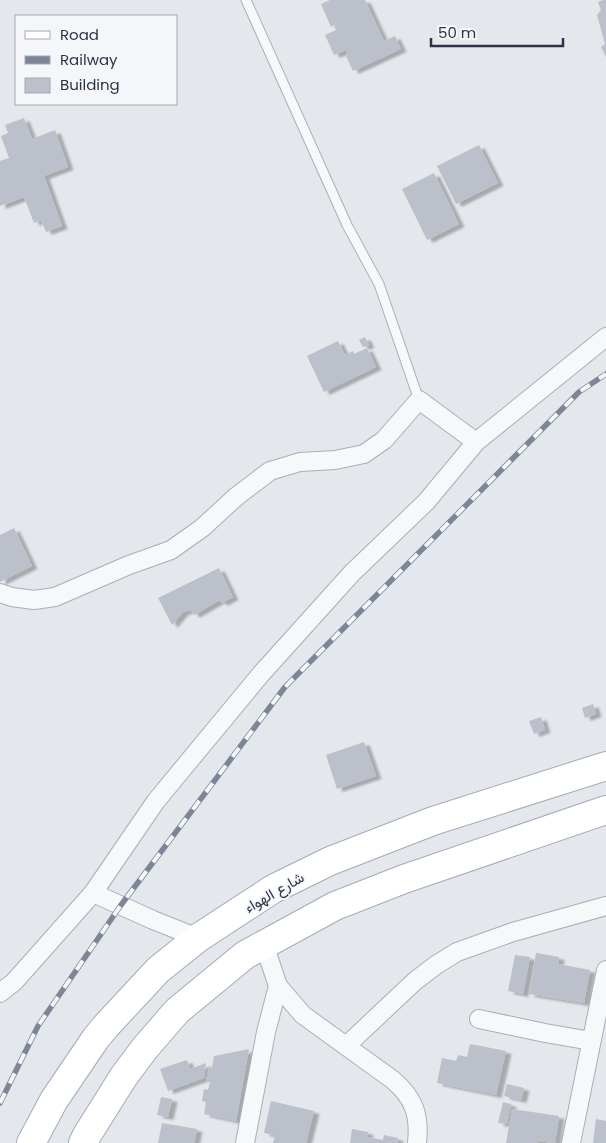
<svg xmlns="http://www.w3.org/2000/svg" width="606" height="1143" font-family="Poppins,Vazirmatn,sans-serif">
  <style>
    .building { fill: #bbc0ca; filter: url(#shadow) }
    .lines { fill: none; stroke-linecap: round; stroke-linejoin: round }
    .lane-casing { stroke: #a9aeb7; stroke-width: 11 }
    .street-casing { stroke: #a9aeb7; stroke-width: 20 }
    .primary-casing { stroke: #a3abb8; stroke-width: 30 }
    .lane { stroke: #f7f8fa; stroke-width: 9 }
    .street { stroke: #f7f8fa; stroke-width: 18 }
    .primary { stroke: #fff; stroke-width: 28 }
    .rail-casing { stroke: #7d8696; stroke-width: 5.5 }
    .rail { stroke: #f4f6f9; stroke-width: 4; stroke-dasharray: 11; stroke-linecap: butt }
    .labels { text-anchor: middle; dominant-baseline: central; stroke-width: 4; stroke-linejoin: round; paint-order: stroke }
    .street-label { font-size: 15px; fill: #2b3445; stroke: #f4f6f9 }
  </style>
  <defs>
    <filter id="shadow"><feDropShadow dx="5.5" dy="3" stdDeviation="1" flood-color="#0004"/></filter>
  </defs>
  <rect width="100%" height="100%" fill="#e4e7ec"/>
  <!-- building -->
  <g class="building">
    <path d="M330 0H365L384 41 395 36 401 49 353 71 346 56 348 55 346 50 334 55 325 35 336 30 334 25 331 27 321 4Z"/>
    <path d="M603 0H606V57L601 47 605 44 597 15 601 10 598 2Z"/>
    <path d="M24 118 32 139 55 130 68 167 44 176 62 226 46 232 41 220 34 223 24 197 0 206V161L9 158 1 136 8 133 5 125Z"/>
    <path d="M479 145 498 183 456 204 437 166Z"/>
    <path d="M434 173 459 224 427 240 402 189Z"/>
    <path d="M365 337 369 345 363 347 359 340Z"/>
    <path d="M338 341 345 355 353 351 354 354 367 348 376 367 324 392 307 356Z"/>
    <path d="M14 528 32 566 0 582V535Z"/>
    <path d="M219 568 233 597 222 603 220 600 194 615 191 610 183 612 172 625 158 598Z"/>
    <path d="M593 704 596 714 585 718 582 708Z"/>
    <path d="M541 717 545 730 534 734 529 721Z"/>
    <path d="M364 742 376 776 337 789 326 755Z"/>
    <path d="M536 953 559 957 558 964 590 970 584 1003 529 994Z"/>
    <path d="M515 955 530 957 523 994 508 991Z"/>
    <path d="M470 1044 506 1051 496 1095 437 1083 442 1058 456 1061 458 1055 467 1057Z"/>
    <path d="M249 1049 236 1121 204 1114 206 1102 202 1101 204 1089 208 1090 210 1082 206 1081 209 1067 212 1068 214 1056Z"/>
    <path d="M187 1060 190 1069 206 1063 204 1078 168 1091 160 1069Z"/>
    <path d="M507 1084 524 1088 521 1100 504 1096Z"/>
    <path d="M161 1097 172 1099 168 1117 157 1115Z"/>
    <path d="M271 1101 314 1111 306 1143H273L275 1135 264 1133Z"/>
    <path d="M503 1102 511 1104 507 1124 498 1123Z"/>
    <path d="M512 1109 559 1116 555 1143 538 1141V1143H506Z"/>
    <path d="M596 1119 606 1121V1143H593Z"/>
    <path d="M162 1123 197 1129 194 1143H158Z"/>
    <path d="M352 1129 368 1132 367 1137 383 1140 384 1135 398 1138 397 1143H350Z"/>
  </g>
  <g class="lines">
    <defs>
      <path id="lane" d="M246 0 347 225 379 284 419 400"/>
      <g id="street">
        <path d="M0 593 12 597 34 600 55 597 129 565 171 550 202 528 237 496 270 471 300 462 335 460 364 454 384 440 419 400 476 442"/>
        <path d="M93 893 153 920 198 938"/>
        <path d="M264 944 278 986 303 1015 393 1080C414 1098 420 1115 417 1143"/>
        <path d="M0 993 14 982 93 893 156 801 261 674 352 573 426 502 476 442 606 337"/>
        <path d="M479 1019 545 1033 591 1041"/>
        <path d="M346 1046 415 981 436 965 457 952 513 932 606 906"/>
        <path d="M245 1143 266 1032 278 986"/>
        <path d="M571 1143 606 970"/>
      </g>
      <g id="primary">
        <path d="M31 1143 54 1100 96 1038 106 1026 158 970 198 938 273 889 330 861 433 821 606 766"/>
        <path d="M83 1143 87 1135 124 1076 145 1048 177 1011 245 955 335 906 404 879 606 810"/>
      </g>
    </defs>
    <!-- lane casing -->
    <use href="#lane" class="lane-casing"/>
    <!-- street casing -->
    <use href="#street" class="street-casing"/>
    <!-- primary casing -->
    <use href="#primary" class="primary-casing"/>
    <!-- lane -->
    <use href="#lane" class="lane"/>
    <!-- street -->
    <use href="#street" class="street"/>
    <!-- primary -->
    <use href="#primary" class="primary"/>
    <defs>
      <path id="rail" d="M0 1103 38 1026 121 905 285 687 579 392 606 374"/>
    </defs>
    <!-- rail casing -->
    <use href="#rail" class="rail-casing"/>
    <!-- rail -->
    <use href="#rail" class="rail"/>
  </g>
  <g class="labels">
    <!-- street labels -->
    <g class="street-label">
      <text transform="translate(274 892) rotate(-30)">شارع الهواء</text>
    </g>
  </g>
  <!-- legend -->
  <rect x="15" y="15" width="162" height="90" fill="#f4f6f9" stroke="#a4a8b1"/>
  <rect x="25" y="31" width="25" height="8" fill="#ffffff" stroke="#a4a8b1"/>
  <text x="60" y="40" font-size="15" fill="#2b3445">Road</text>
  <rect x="25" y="56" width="25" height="8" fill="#7d8696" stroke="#a4a8b1"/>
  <text x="60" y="65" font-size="15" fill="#2b3445">Railway</text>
  <rect x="25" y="78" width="25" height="15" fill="#bbc0ca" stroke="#a4a8b1"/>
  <text x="60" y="90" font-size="15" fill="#2b3445">Building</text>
  <!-- scale -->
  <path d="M431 38v8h132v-8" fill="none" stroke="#2b3445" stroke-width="2.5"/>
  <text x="438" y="38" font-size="15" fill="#2b3445" stroke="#f4f6f9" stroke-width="4" paint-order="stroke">50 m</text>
</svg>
